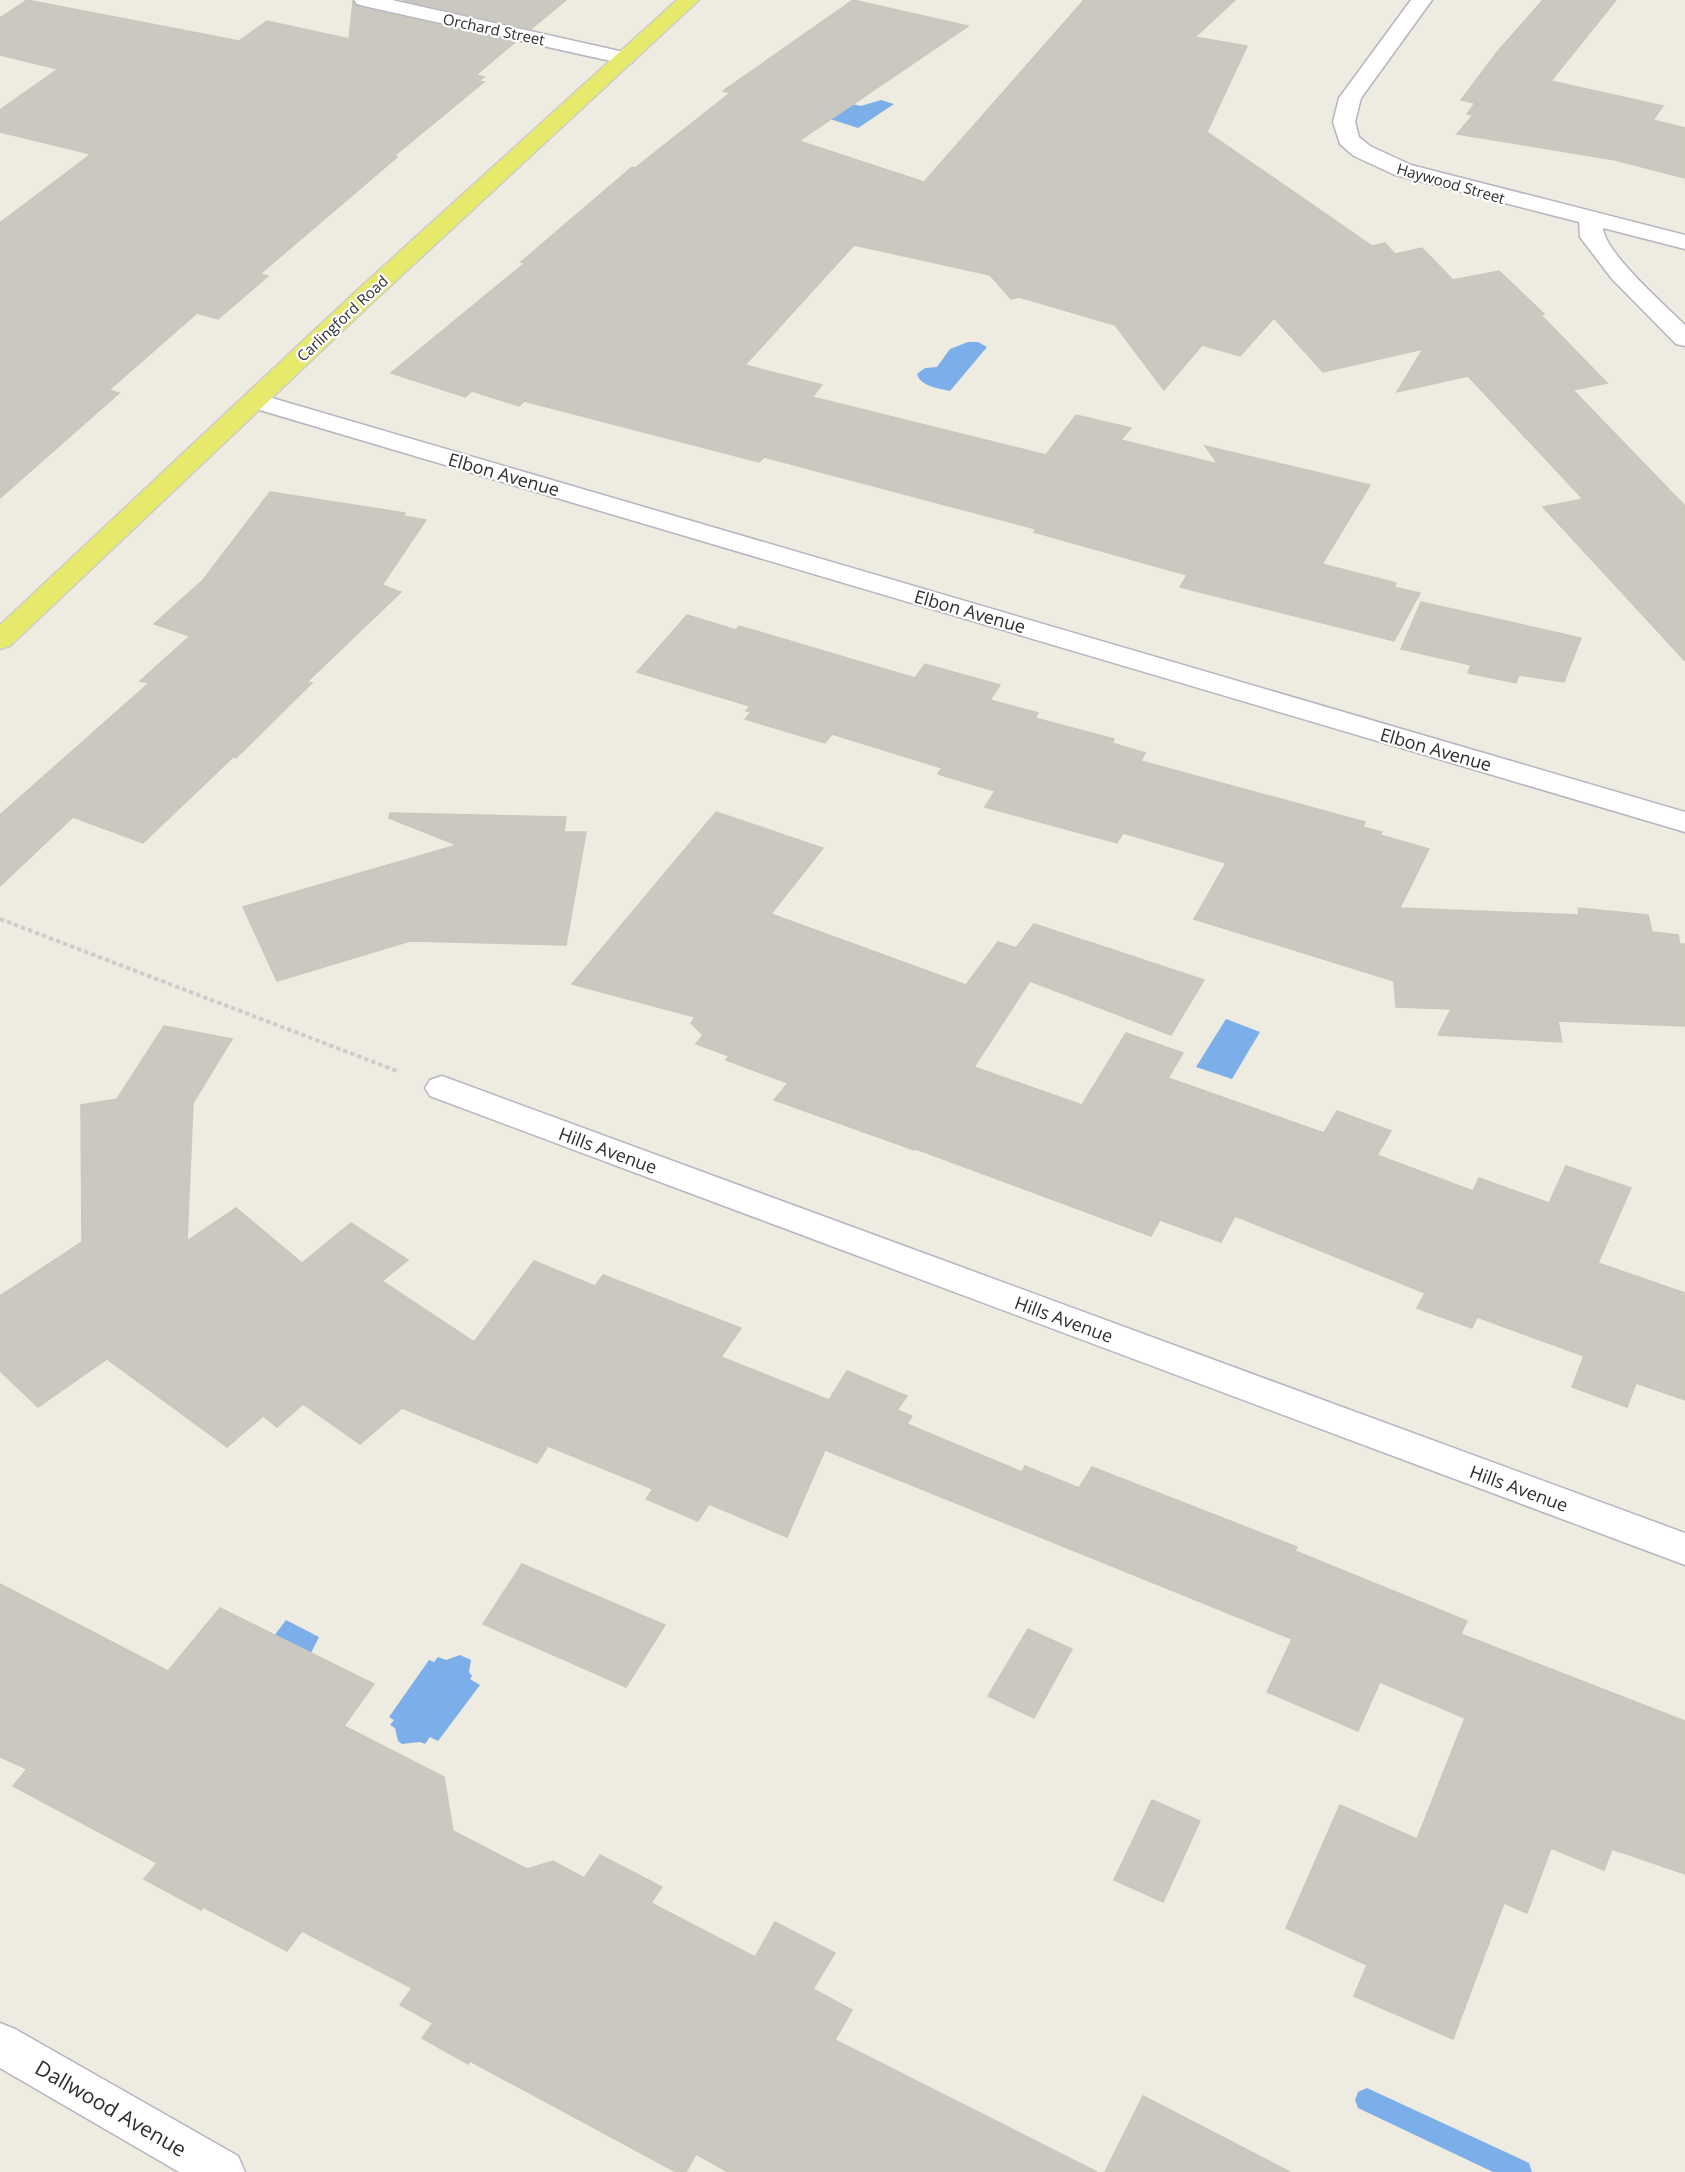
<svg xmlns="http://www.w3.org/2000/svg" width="1685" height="2172" font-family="'Open Sans',sans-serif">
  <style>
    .water { fill: #7cafe9 }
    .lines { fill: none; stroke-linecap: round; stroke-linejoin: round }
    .stream { fill: #7cafe9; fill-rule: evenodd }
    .building { fill: #cac8c0; stroke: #cac8ba; stroke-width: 1.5 }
    .minor-casing { stroke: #b5b4c0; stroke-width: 3 }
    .major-casing { stroke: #cdcdcd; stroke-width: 3 }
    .path { stroke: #cdcdcd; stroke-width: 4; stroke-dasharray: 4.5 3; stroke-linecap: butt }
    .minor { fill: #fff; fill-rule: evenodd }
    .major { fill: #e6e96b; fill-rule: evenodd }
    .labels { text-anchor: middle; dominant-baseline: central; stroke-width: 4.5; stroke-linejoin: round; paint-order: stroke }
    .far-street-label { font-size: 15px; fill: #2e2e2e; stroke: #fff }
    .street-label { font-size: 18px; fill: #2e2e2e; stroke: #fff }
    .near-street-label { font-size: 21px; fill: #2e2e2e; stroke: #fff }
  </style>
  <rect width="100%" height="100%" fill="#eeece1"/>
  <!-- water -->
  <g class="water">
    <path d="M881 100 894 104 858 128 830 119 852 104 861 106Z"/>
    <path d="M968 342H978L987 347 950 391C938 388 921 387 917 374L925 368 937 367 950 349Z"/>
    <path d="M1226 1019 1260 1032 1232 1079 1196 1067Z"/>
    <path d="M286 1620 319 1637 296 1683 237 1686Z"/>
    <path d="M460 1655 471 1660 469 1672 472 1676 470 1679 480 1685 438 1741 430 1737 425 1744 420 1742 402 1744 398 1741 395 1728 390 1725 394 1720 389 1717 429 1660 434 1662 438 1657 446 1660Z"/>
  </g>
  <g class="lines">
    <!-- stream -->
    <path class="stream" d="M1367 2088 1529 2163 1532 2172H1493L1358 2108 1355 2100 1358 2092Z"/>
  </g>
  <!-- building -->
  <g class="building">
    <path d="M27 0 239 41 267 21 349 39 353 2 363 8 515 42 476 75 484 77 479 81 484 82 394 156 397 157 260 274 268 276 218 319 197 313 109 390 119 393 0 498V223L91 154 0 132V110L58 69 0 55V18Z"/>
    <path d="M402 0H566L531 29Z"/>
    <path d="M853 0 968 26 799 141 924 182 1084 0H1235L1195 37 1247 46 1207 132 1372 246 1385 243 1395 254 1422 248 1453 280 1499 271 1544 314 1541 315 1607 383 1573 390 1685 506V661L1543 507 1583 499 1468 376 1397 392 1423 349 1323 372 1274 318 1240 356 1202 345 1164 390 1115 325 1019 297 1011 299 990 275 854 245 745 365 822 385 812 397 1046 455 1076 415 1131 428 1121 440 1218 464 1205 446 1370 485 1322 564 1396 583 1394 587 1420 593 1394 641 1180 587 1187 575 1034 532 1036 529 764 457 759 462 524 401 519 406 472 391 465 397 391 373 525 263 521 262 632 167 635 168 730 93 723 91Z"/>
    <path d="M1543 0H1616L1551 81 1663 106 1653 120 1685 128V178L1615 160 1457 134 1473 115 1467 114 1475 103 1461 100 1498 51Z"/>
    <path d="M270 492 405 513 403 516 426 520 382 585 401 592 307 682 312 683 236 758 233 757 143 843 73 817 0 886V815L149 683 140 681 190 636 154 624 203 580Z"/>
    <path d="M1421 602 1581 638 1564 682 1519 675 1516 683 1468 673 1471 665 1401 649Z"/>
    <path d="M687 615 736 630 739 626 915 678 925 664 1000 685 990 700 1038 713 1035 718 1114 739 1112 743 1145 753 1141 761 1365 822 1363 827 1382 832 1380 835 1429 849 1400 908 1579 915 1578 908 1648 915 1652 932 1678 935 1680 944H1685V1026L1558 1021 1562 1042 1438 1035 1451 1009 1396 1007 1394 981 1194 919 1226 863 1123 833 1117 843 985 807 995 791 938 774 942 768 832 734 825 743 745 719 751 712 746 711 750 706 637 672Z"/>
    <path d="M716 812 823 848 771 914 966 985 998 942 1016 948 1034 924 1204 980 1171 1035 1030 981 974 1067 1082 1105 1126 1033 1183 1053 1168 1078 1324 1133 1337 1111 1391 1131 1377 1155 1473 1191 1479 1178 1549 1203 1566 1166 1631 1188 1598 1263 1685 1293V1400L1636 1383 1627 1407 1572 1387 1584 1356 1477 1317 1472 1328 1417 1308 1425 1293 1235 1216 1221 1242 1160 1220 1151 1236 916 1149 914 1150 774 1100 788 1083 726 1060 729 1056 696 1044 703 1035 691 1023 695 1017 572 984Z"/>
    <path d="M390 813 566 817 564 832H586L566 945 410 941 277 981 243 907 457 845 389 818Z"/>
    <path d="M164 1026 232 1039 193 1103 187 1241 236 1208 302 1263 351 1223 408 1260 382 1281 474 1342 534 1261 595 1286 603 1275 741 1328 721 1357 829 1400 847 1371 907 1396 897 1410 912 1416 907 1424 1022 1472 1025 1466 1079 1488 1092 1467 1297 1547 1295 1551 1467 1621 1461 1634 1685 1721V1874L1612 1849 1604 1870 1551 1848 1527 1913 1504 1903 1453 2039 1354 1996 1367 1965 1286 1928 1340 1805 1417 1839 1465 1718 1380 1682 1358 1731 1267 1692 1292 1639 825 1450 787 1537 709 1504 698 1521 646 1499 653 1489 548 1446 537 1463 402 1408 360 1444 303 1404 277 1427 263 1416 227 1447 107 1359 38 1407 0 1371V1296L82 1242 81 1105 117 1099Z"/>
    <path d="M522 1564 665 1625 626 1687 483 1624Z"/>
    <path d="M0 1584 168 1671 220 1608 374 1684 344 1726 444 1777 453 1831 527 1869 553 1861 584 1878 600 1855 662 1887 651 1903 755 1957 775 1922 835 1953 813 1989 852 2010 835 2040 1097 2172H728L696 2154 686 2172H676L470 2061 468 2064 422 2038 433 2023 400 2005 412 1988 302 1931 287 1951 203 1907 201 1910 144 1879 157 1863 13 1786 27 1769 0 1757Z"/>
    <path d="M1028 1629 1072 1649 1034 1718 988 1696Z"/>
    <path d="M1152 1800 1200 1821 1163 1902 1114 1880Z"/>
    <path d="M1143 2096 1290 2172H1105Z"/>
  </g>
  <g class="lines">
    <defs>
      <g id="minor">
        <path d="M354 0H392L624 52 632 53 635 58 632 63 624 64 364 6 357 4Z"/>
        <path d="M1411 0H1432L1361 98 1355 122 1359 137 1370 146 1411 165 1685 235V249L1603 228C1605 253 1666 306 1685 325V346L1676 344 1612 279 1580 237 1579 222 1395 175 1354 156 1340 144 1333 122 1339 98Z"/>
        <path d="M255 393 1685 812V832L246 406 242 401 246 396Z"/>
        <path d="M442 1076 1685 1533V1565L430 1096 425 1088 430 1080Z"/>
        <path d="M0 2023 15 2029 238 2156 245 2172H179L0 2068Z"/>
      </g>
      <path id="major" d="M677 0H699L372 303 10 646 0 649V625L354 293Z"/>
    </defs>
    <!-- minor casing -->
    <use href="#minor" class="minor-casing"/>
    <!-- major casing -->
    <use href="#major" class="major-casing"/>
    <!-- path -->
    <path class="path" d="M0 919 397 1071"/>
    <!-- minor -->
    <use href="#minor" class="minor"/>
    <!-- major -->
    <use href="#major" class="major"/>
  </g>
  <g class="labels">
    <!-- far-street labels -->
    <g class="far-street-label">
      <text transform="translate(494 29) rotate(12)">Orchard Street</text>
      <text transform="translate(1451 183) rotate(16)">Haywood Street</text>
      <text transform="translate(342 318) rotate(-43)">Carlingford Road</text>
    </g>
    <!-- street labels -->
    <g class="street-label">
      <text transform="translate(504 474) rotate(16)">Elbon Avenue</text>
      <text transform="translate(970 611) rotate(16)">Elbon Avenue</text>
      <text transform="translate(1436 749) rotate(16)">Elbon Avenue</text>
      <text transform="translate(608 1150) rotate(20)">Hills Avenue</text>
      <text transform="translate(1064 1319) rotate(20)">Hills Avenue</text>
      <text transform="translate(1519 1488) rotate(20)">Hills Avenue</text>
    </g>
    <!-- near-street labels -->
    <g class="near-street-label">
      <text transform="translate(111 2108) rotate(30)">Dallwood Avenue</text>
    </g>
  </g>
</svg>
